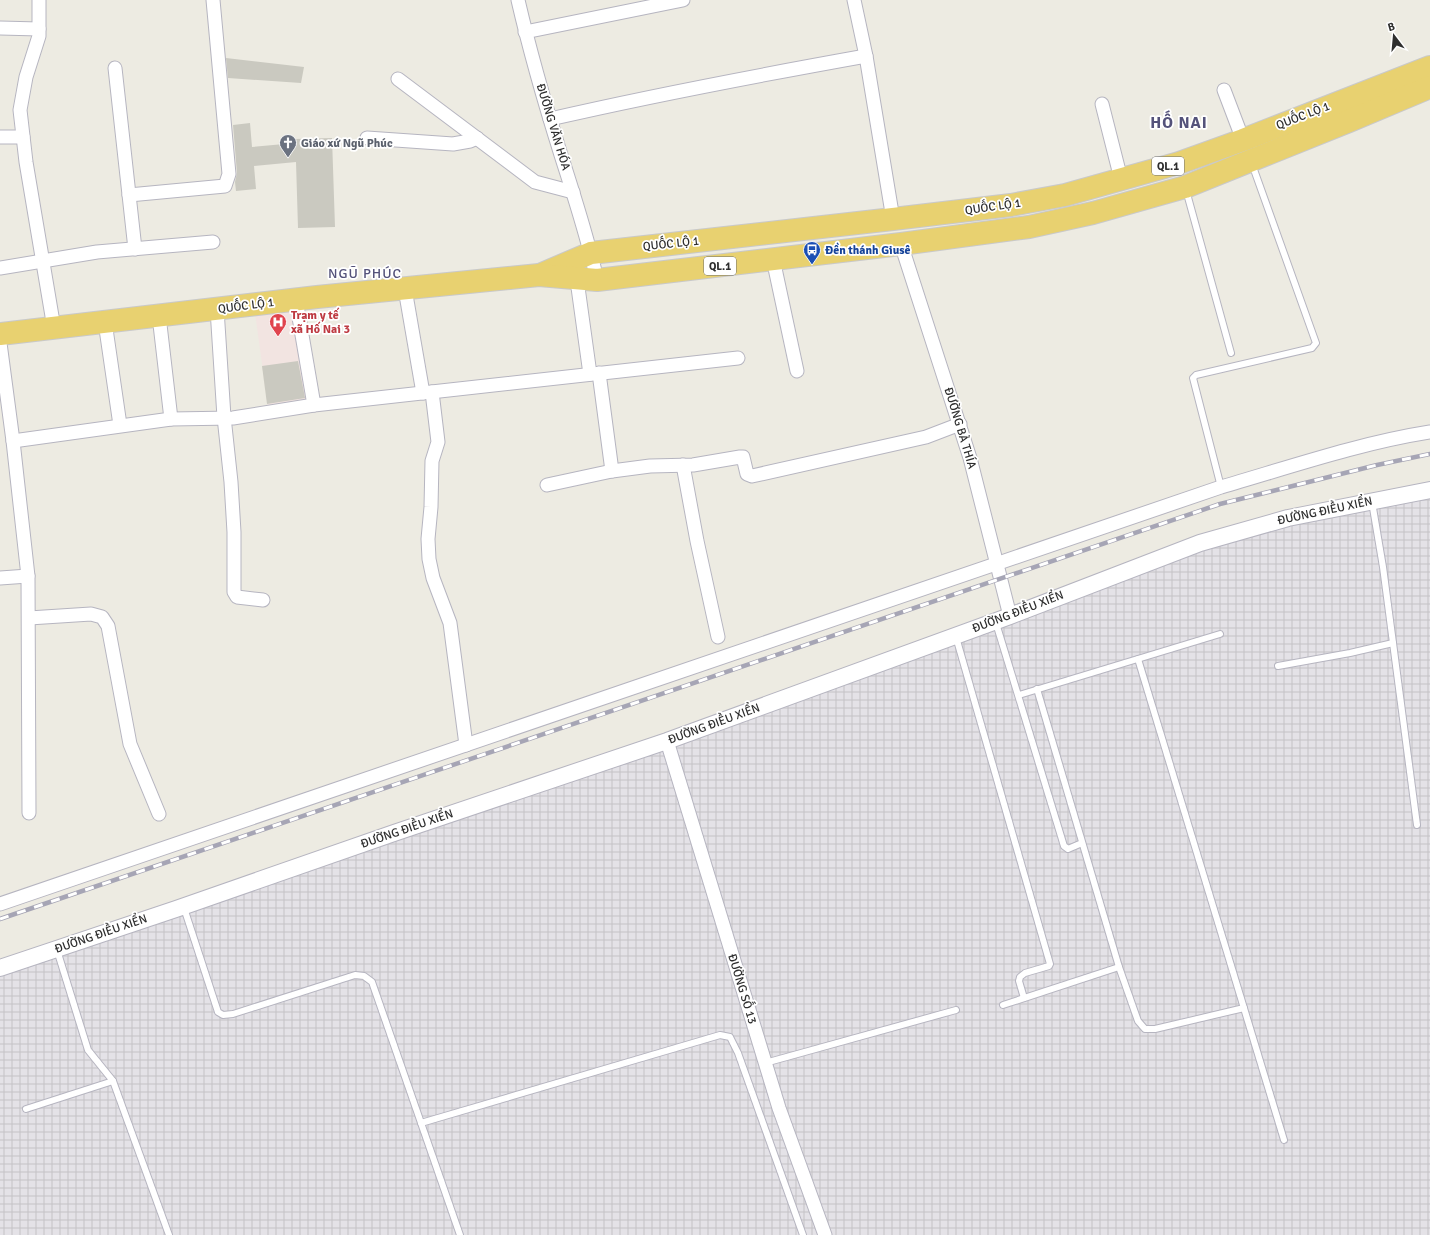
<svg xmlns="http://www.w3.org/2000/svg" width="1430" height="1235" font-family="Signika,sans-serif">
  <style>
    .industrial { fill: url(#industrial-grid) }
    .medical { fill: #f2e4e1 }
    .building { fill: #cac9c0 }
    .lines { fill: none; stroke-linecap: round; stroke-linejoin: round }
    .service-casing { stroke: #b6b5c0; stroke-width: 8 }
    .minor-casing { stroke: #b6b5c0; stroke-width: 15 }
    .tertiary-casing { stroke: #b6b5c0; stroke-width: 18 }
    .trunk-casing { stroke: #c9c9c9; stroke-width: 24 }
    .service { stroke: #fff; stroke-width: 6 }
    .minor { stroke: #fff; stroke-width: 13 }
    .tertiary { stroke: #fff; stroke-width: 16 }
    .trunk { stroke: #e8d170; stroke-width: 22 }
    .rail-casing { stroke: #a6a5b5; stroke-width: 4.5 }
    .rail { stroke: #fff; stroke-width: 3; stroke-dasharray: 9; stroke-linecap: butt }
    .labels { text-anchor: middle; dominant-baseline: central; stroke-width: 3.5; stroke-linejoin: round; paint-order: stroke }
    .shield { fill: #fff; stroke: #6d6d6d; stroke-width: 1 }
    .shield-label { font-size: 11px; font-weight: bold; fill: #2e2e2e }
    .street-label { font-size: 12px; fill: #2e2e2e; stroke: #fff }
    .worship-label { font-size: 12px; font-weight: bold; fill: #5b616d; stroke: #fff; text-anchor: start }
    .transit-label { font-size: 12px; font-weight: bold; fill: #164399; stroke: #fff; text-anchor: start }
    .health-label { font-size: 12px; font-weight: bold; fill: #be3a42; stroke: #fff; text-anchor: start }
    .quarter-label { font-size: 14px; letter-spacing: 1px; fill: #54527a; stroke: #fff }
    .district-label { font-size: 16px; font-weight: bold; letter-spacing: 1px; fill: #54527a; stroke: #fff }
  </style>
  <defs>
    <pattern id="industrial-grid" width="8" height="8" patternUnits="userSpaceOnUse"><rect width="8" height="8" fill="#e4e2e7"/><path d="M0 4h8M4 0v8" fill="none" stroke="#c4c2c6"/></pattern>
  </defs>
  <rect width="100%" height="100%" fill="#edebe2"/>
  <!-- industrial -->
  <path class="industrial" d="M1430 498V1235H0V976L546 790 1202 550 1289 526Z"/>
  <!-- medical -->
  <path class="medical" d="M293 308 308 401 268 407 255 313Z"/>
  <!-- building -->
  <g class="building">
    <path d="M226 58 304 67 301 83 228 78Z"/>
    <path d="M250 123 252 147 295 143V139L332 138 335 227 298 228 296 162 254 166 256 189 236 191 235 182 237 173 233 125Z"/>
    <path d="M298 361 305 398 267 404 262 366Z"/>
  </g>
  <g class="lines">
    <defs>
      <g id="service">
        <path d="M1186 190 1231 353"/>
        <path d="M1221 487 1193 378 1196 375 1312 348 1316 343 1252 164"/>
        <path d="M1372 502 1383 567 1417 825"/>
        <path d="M996 623 1064 846 1068 849 1082 843"/>
        <path d="M956 637 1050 964 1049 966 1025 973 1020 977 1019 981 1024 998"/>
        <path d="M1138 659 1284 1140"/>
        <path d="M1278 666 1350 653 1393 643"/>
        <path d="M1037 689 1119 967 1138 1021 1145 1029H1155L1244 1008"/>
        <path d="M1019 695 1220 634"/>
        <path d="M184 908 218 1012 223 1015 233 1014 355 975 364 976 372 982 460 1235"/>
        <path d="M57 950 88 1050 113 1081 169 1235"/>
        <path d="M1003 1005 1119 967"/>
        <path d="M765 1063 956 1010"/>
        <path d="M26 1109 113 1081"/>
        <path d="M421 1123 720 1035 730 1037 738 1053 803 1235"/>
      </g>
      <g id="minor">
        <path d="M39 0V36L26 77 20 110 26 162 54 328"/>
        <path d="M518 0C530 52 545 104 561 155 574 196 588 238 597 280"/>
        <path d="M854 0 866 56 893 219"/>
        <path d="M0 28 39 29"/>
        <path d="M525 32 683 0"/>
        <path d="M115 68 135 249"/>
        <path d="M398 79 535 182 573 192"/>
        <path d="M1224 90 1243 140"/>
        <path d="M1102 104 1121 179"/>
        <path d="M550 119C654 95 760 75 866 56"/>
        <path d="M0 137H23"/>
        <path d="M367 138 453 144 470 141 477 138"/>
        <path d="M129 195 225 186 229 174 213 0"/>
        <path d="M901 244 970 458 1010 616"/>
        <path d="M773 259 797 371"/>
        <path d="M0 268 97 252 213 242"/>
        <path d="M576 273 590 374"/>
        <path d="M405 289 423 393"/>
        <path d="M296 300 314 405"/>
        <path d="M217 309 224 417 231 482 234 532V592L237 597 263 600"/>
        <path d="M159 316 171 419"/>
        <path d="M105 322 120 425"/>
        <path d="M0 343 13 441 28 576 29 813"/>
        <path d="M599 373 612 471"/>
        <path d="M432 392 438 442 432 461 431 507 428 539 429 559 433 578 450 623 466 745"/>
        <path d="M13 441 171 419 233 418 314 405 738 358"/>
        <path d="M683 465 697 541 718 637"/>
        <path d="M547 485 612 471 650 466 693 465 740 457H743L747 474 752 476 926 437 960 424"/>
        <path d="M0 578 28 576"/>
        <path d="M29 618 91 614 102 617 108 626 130 744 159 814"/>
        <path d="M667 741 779 1108 825 1235"/>
        <path d="M0 904 1221 487C1290 467 1360 443 1430 432"/>
      </g>
      <path id="tertiary" d="M0 968 176 909 394 833 667 741 1010 616 1200 543 1288 518 1430 490"/>
      <g id="trunk">
        <path d="M542 274 591 253 893 219 1011 205 1065 195 1179 163 1243 140 1430 67"/>
        <path d="M0 334 317 297 539 275 597 280 901 244 1029 227 1093 213 1185 187 1349 121 1430 87"/>
      </g>
    </defs>
    <!-- service casing -->
    <use href="#service" class="service-casing"/>
    <!-- minor casing -->
    <use href="#minor" class="minor-casing"/>
    <!-- tertiary casing -->
    <use href="#tertiary" class="tertiary-casing"/>
    <!-- trunk casing -->
    <use href="#trunk" class="trunk-casing"/>
    <!-- service -->
    <use href="#service" class="service"/>
    <!-- minor -->
    <use href="#minor" class="minor"/>
    <!-- tertiary -->
    <use href="#tertiary" class="tertiary"/>
    <!-- trunk -->
    <use href="#trunk" class="trunk"/>
    <defs>
      <path id="rail" d="M0 919 1220 504 1377 465 1430 454"/>
    </defs>
    <!-- rail casing -->
    <use href="#rail" class="rail-casing"/>
    <!-- rail -->
    <use href="#rail" class="rail"/>
  </g>
  <!-- icons -->
  <defs>
    <symbol id="church-pin" viewBox="-11 -11 22 30"><path d="M0 17L-7.5 6A9.5 9.5 0 1 1 7.5 6Z" fill="#6b7280" stroke="#fff"/><path d="M-1.2-6h2.4v3.5h3.3v2.4h-3.3V6h-2.4V-.1h-3.3v-2.4h3.3Z" fill="#fff"/></symbol>
    <symbol id="bus-pin" viewBox="-11 -11 22 30"><path d="M0 17L-7.5 6A9.5 9.5 0 1 1 7.5 6Z" fill="#1a4fb4" stroke="#fff"/><path d="M-5-6H5V4H4V6H2V4H-2V6H-4V4H-5ZM-3.5-4V0h7V-4ZM-3.5 1.2v1.5H-2V1.2ZM2 1.2v1.5H3.5V1.2Z" fill="#fff"/></symbol>
    <symbol id="hospital-pin" viewBox="-11 -11 22 30"><path d="M0 17L-7.5 6A9.5 9.5 0 1 1 7.5 6Z" fill="#e0444e" stroke="#fff"/><path d="M-5-5h3v3.5h4V-5h3V5h-3V1.5h-4V5h-3Z" fill="#fff"/></symbol>
  </defs>
  <g fill-rule="evenodd">
    <use href="#church-pin" x="278" y="133" width="20" height="27"/>
    <use href="#bus-pin" x="802" y="240" width="20" height="27"/>
    <use href="#hospital-pin" x="268" y="312" width="20" height="27"/>
  </g>
  <g class="labels">
    <!-- shield labels -->
    <g class="shield">
      <rect x="1152" y="157" width="32" height="18" rx="3"/>
      <rect x="704" y="257" width="32" height="18" rx="3"/>
    </g>
    <g class="shield-label">
      <text x="1168" y="166">QL.1</text>
      <text x="720" y="266">QL.1</text>
    </g>
    <!-- street labels -->
    <g class="street-label">
      <text transform="translate(1303 116) rotate(-21)">QUỐC LỘ 1</text>
      <text transform="translate(553 127) rotate(73)">ĐƯỜNG VĂN HÓA</text>
      <text transform="translate(993 207) rotate(-8)">QUỐC LỘ 1</text>
      <text transform="translate(671 244) rotate(-6)">QUỐC LỘ 1</text>
      <text transform="translate(246 306) rotate(-7)">QUỐC LỘ 1</text>
      <text transform="translate(960 428) rotate(73)">ĐƯỜNG BÀ THÍA</text>
      <text transform="translate(1325 511) rotate(-12)">ĐƯỜNG ĐIỀU XIỂN</text>
      <text transform="translate(1018 612) rotate(-21)">ĐƯỜNG ĐIỀU XIỂN</text>
      <text transform="translate(714 724) rotate(-20)">ĐƯỜNG ĐIỀU XIỂN</text>
      <text transform="translate(407 829) rotate(-19)">ĐƯỜNG ĐIỀU XIỂN</text>
      <text transform="translate(101 934) rotate(-19)">ĐƯỜNG ĐIỀU XIỂN</text>
      <text transform="translate(742 989) rotate(73)">ĐƯỜNG SỐ 13</text>
    </g>
    <!-- worship labels -->
    <g class="worship-label">
      <text x="301" y="143">Giáo xứ Ngũ Phúc</text>
    </g>
    <!-- transit labels -->
    <g class="transit-label">
      <text x="825" y="250">Đền thánh Giusê</text>
    </g>
    <!-- health labels -->
    <g class="health-label">
      <text x="291" y="315">Trạm y tế<tspan x="291" dy="14">xã Hố Nai 3</tspan></text>
    </g>
    <!-- quarter labels -->
    <g class="quarter-label">
      <text x="365" y="273">NGŨ PHÚC</text>
    </g>
    <!-- district labels -->
    <g class="district-label">
      <text x="1179" y="123">HỐ NAI</text>
    </g>
  </g>
  <!-- north arrow -->
  <g transform="translate(1394 36) rotate(344)" stroke="#ffffff" stroke-width="3" paint-order="stroke">
  <path d="M0-3L7 15L0 10L-7 15Z" fill="#2e2e2e"/>
  <text y="-6" font-size="11" font-weight="bold" text-anchor="middle" fill="#2e2e2e">B</text>
  </g>
</svg>
